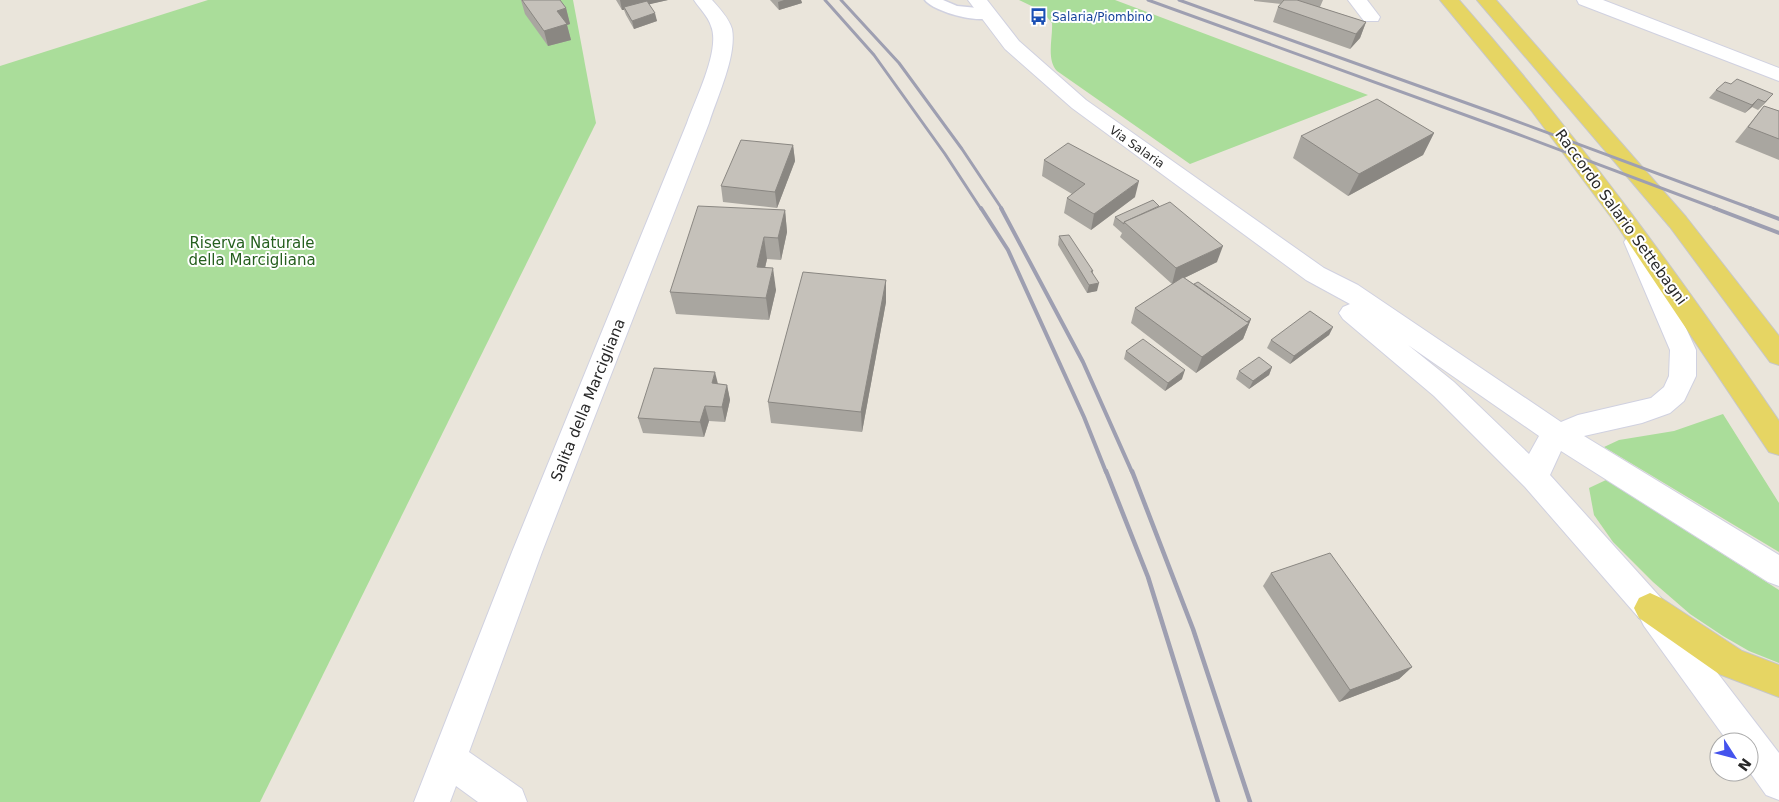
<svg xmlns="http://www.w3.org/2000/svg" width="1779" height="802" font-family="'DejaVu Sans',sans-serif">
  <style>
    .green { fill: #aadd9a }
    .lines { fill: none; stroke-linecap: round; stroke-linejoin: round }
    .service-casing { stroke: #d0d1e0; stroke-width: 3 }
    .minor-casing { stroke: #d0d1e0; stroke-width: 2 }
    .tertiary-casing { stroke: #d0d1e0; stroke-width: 2 }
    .primary-casing { stroke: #c7c7c7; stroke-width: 2 }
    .service { fill: #fff; fill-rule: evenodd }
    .minor { fill: #fff; fill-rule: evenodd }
    .tertiary { fill: #fff; fill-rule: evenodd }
    .primary { fill: #e6d563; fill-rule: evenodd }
    .rail-far2 { stroke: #9e9fb1; stroke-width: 3 }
    .rail-far1 { stroke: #9e9fb1; stroke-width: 4 }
    .rail { stroke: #9e9fb1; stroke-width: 4.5 }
    .wall { fill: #a9a6a0 }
    .shaded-wall { fill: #8a8782 }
    .building { fill: #c5c1ba; stroke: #8a8782 }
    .labels { text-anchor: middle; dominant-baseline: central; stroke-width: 4; stroke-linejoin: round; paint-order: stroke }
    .far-transit-label { font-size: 12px; fill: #164399; stroke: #fff; text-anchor: start }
    .far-street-label { font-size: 12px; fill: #282828; stroke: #fff }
    .street-label { font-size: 15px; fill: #282828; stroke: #fff }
    .park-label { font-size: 15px; fill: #255f1e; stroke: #fff }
  </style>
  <rect width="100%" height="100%" fill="#eae5db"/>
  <!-- green -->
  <g class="green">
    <path d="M208 0H573L596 123 260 802H0V66Z"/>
    <path d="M1019 0H1115L1368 95 1190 164 1057 71C1046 59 1053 38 1052 23L1042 11Z"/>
    <path d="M1723 414 1779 503V552L1604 447 1619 440 1674 431Z"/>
    <path d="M1606 480 1779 590V663L1749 651 1723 636 1690 614 1653 582 1613 542 1594 515 1589 488Z"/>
  </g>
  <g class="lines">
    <defs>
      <path id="service" d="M925 0H943L957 6 988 9 996 14C986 27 934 12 925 0Z"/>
      <g id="minor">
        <path d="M694 0H712C719 8 729 18 732 29 737 56 717 97 709 123L542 552 469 752 522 789 527 802H478L456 786 450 802H414L512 552 687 123C695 100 721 49 711 26 708 16 699 8 694 0Z"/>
        <path d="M1348 0H1367L1380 17 1378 21H1364Z"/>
        <path d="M1577 0H1603L1779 68V81L1579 4Z"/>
        <path d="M1655 601 1666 606 1779 753V800L1766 795 1749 771V742H1728L1644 626 1639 616 1644 606Z"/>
      </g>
      <path id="tertiary" d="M968 0H987L1019 41 1086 100 1324 268 1358 285 1561 422 1578 415 1651 398 1664 387 1669 376 1670 350 1624 242 1628 236 1636 234 1644 236 1696 350V376L1684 401 1670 413 1642 423 1584 436 1779 555V586L1768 582 1561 451 1550 475 1661 598 1666 608 1661 618 1650 623 1639 618 1525 487 1434 396 1343 319 1339 313 1343 307 1350 304 1306 280 1072 108 1005 49ZM1408 345 1539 436 1529 454 1454 382Z"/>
      <g id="primary">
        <path d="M1440 0H1459C1576 133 1679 275 1779 421V455L1769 452 1614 221 1531 110Z"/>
        <path d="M1477 0H1496L1686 217 1779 336V365L1770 362 1670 227Z"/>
        <path d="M1650 593 1661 598 1742 651 1779 665V697L1719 674 1639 618 1634 608 1639 598Z"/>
      </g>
    </defs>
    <!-- service casing -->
    <use href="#service" class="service-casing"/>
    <!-- minor casing -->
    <use href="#minor" class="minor-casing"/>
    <!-- tertiary casing -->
    <use href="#tertiary" class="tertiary-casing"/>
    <!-- primary casing -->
    <use href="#primary" class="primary-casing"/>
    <!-- service -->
    <use href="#service" class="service"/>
    <!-- minor -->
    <use href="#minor" class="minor"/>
    <!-- tertiary -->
    <use href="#tertiary" class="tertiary"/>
    <!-- primary -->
    <use href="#primary" class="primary"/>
    <!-- rail-far2 -->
    <g class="rail-far2">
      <path d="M825 0 874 55 945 154 981 209"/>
      <path d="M841 0 899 63 962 149 1002 209"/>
      <path d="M1148 0 1512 132 1717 209"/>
      <path d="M1179 0 1497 114 1753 209"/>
    </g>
    <!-- rail-far1 -->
    <g class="rail-far1">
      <path d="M981 208 1008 250 1084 417 1106 472"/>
      <path d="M1001 208 1083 362 1132 472"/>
      <path d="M1714 208 1779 233"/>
      <path d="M1750 208 1779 219"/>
    </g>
    <!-- rail -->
    <g class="rail">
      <path d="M1106 471 1148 577 1218 802"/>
      <path d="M1132 471 1193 629 1250 802"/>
    </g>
  </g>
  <!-- wall -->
  <g class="wall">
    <path d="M521 0H560L566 8 570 24 567 25 571 40 548 46 525 14Z"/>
    <path d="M616 0H668L649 4 657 21 634 29 626 15 624 10H622Z"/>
    <path d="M770 0H801L802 3 779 10Z"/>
    <path d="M1254 0H1323L1320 7H1319L1366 22 1360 38 1350 49 1273 22 1278 7 1281 4 1254 1Z"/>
    <path d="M1731 84 1773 94 1758 110 1752 107 1745 113 1709 98 1716 90Z"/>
    <path d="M1764 106 1779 111V160L1735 142Z"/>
    <path d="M1434 133 1423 155 1348 196 1293 158 1301 136Z"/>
    <path d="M793 145 795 161 777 208 723 202 721 186Z"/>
    <path d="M1044 160 1135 197 1091 230 1064 213 1067 198 1072 194 1042 176Z"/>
    <path d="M785 210 787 232 781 260 767 259 765 268 776 290 769 320 676 314 670 292Z"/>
    <path d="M1115 217 1217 262 1184 278 1194 284 1251 319 1243 339 1196 373 1131 323 1135 308 1172 284 1120 237 1122 233 1113 225Z"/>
    <path d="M1059 236 1093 271V273L1097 291 1087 293 1058 245Z"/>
    <path d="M886 280V302L862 432 771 423 768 402Z"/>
    <path d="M1333 327 1329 335 1290 364 1267 348 1271 340Z"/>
    <path d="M1126 351 1182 379 1165 391 1124 359Z"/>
    <path d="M1272 367 1269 375 1249 389 1236 379 1239 371Z"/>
    <path d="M718 384 727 385 730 400 725 422 709 421 704 437 643 433 638 418Z"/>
    <path d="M1271 573 1412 667 1399 679 1339 702 1263 586Z"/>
  </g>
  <!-- shaded-wall -->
  <g class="shaded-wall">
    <path d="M620 0H668L625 10 624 7V10H622Z"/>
    <path d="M784 0H801L802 3 779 10 778 2Z"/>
    <path d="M566 8 570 24 567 25 571 40 548 46 544 31 557 11Z"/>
    <path d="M655 13 657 21 634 29 632 21Z"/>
    <path d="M1366 22 1360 38 1350 49 1356 34Z"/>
    <path d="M1773 94 1766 102 1758 110 1765 102Z"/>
    <path d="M1758 99 1752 107 1745 113 1752 105Z"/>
    <path d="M1434 133 1423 155 1348 196 1359 174Z"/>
    <path d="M793 145 795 161 777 208 775 192Z"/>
    <path d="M1139 181 1135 197 1091 230 1094 214Z"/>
    <path d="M785 210 787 232 781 260 778 238Z"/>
    <path d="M764 237 767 259 760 289 757 267Z"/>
    <path d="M1223 246 1217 262 1172 284 1176 268Z"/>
    <path d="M773 268 776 290 769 320 766 298Z"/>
    <path d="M886 280V302L862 432 861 412Z"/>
    <path d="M1099 283 1097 291 1087 293 1089 285Z"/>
    <path d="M1251 319 1243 339 1196 373 1202 357Z"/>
    <path d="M1333 327 1329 335 1290 364 1294 356Z"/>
    <path d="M1272 367 1269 375 1249 389 1253 381Z"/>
    <path d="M1185 370 1182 379 1165 391 1168 383Z"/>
    <path d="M715 372 719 388 712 383Z"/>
    <path d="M727 385 730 400 725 422 722 407Z"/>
    <path d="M705 406 709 421 704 437 700 422Z"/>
    <path d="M1412 667 1399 679 1339 702 1350 690Z"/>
  </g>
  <!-- building -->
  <g class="building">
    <path d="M522 0H560L566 8 557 11 567 24 544 31Z"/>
    <path d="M1284 0H1297L1366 22 1356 34 1278 7Z"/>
    <path d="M647 1 655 13 632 21 624 7Z"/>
    <path d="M1737 79 1773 94 1765 102 1758 99 1752 105 1716 90 1725 82 1731 84Z"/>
    <path d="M1377 99 1434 133 1359 174 1301 136Z"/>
    <path d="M1764 106 1779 111V139L1748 127Z"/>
    <path d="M741 140 793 145 775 192 721 186Z"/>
    <path d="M1068 143 1139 181 1094 214 1067 198 1085 184 1044 160Z"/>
    <path d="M1153 200 1159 206 1124 222V224L1115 217Z"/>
    <path d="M1170 202 1223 246 1176 268 1124 222Z"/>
    <path d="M698 206 785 210 778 238 764 237 757 267 773 268 766 298 670 292Z"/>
    <path d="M1069 235 1093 271H1091L1099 283 1089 285 1059 236Z"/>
    <path d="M803 272 886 280 861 412 768 402Z"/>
    <path d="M1183 277 1249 323 1202 357 1135 308Z"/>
    <path d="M1198 282 1251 319 1247 322 1194 284Z"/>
    <path d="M1310 311 1333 327 1294 356 1271 340Z"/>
    <path d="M1143 339 1185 370 1168 383 1126 351Z"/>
    <path d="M1259 357 1272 367 1253 381 1239 371Z"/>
    <path d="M654 368 715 372 712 383 727 385 722 407 705 406 700 422 638 418Z"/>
    <path d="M1330 553 1412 667 1350 690 1271 573Z"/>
  </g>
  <!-- icons -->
  <defs>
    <symbol id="bus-bare" viewBox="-9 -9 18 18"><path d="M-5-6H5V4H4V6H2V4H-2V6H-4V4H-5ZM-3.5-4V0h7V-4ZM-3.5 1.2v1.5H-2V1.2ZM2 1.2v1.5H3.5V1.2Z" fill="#1a4fb4" stroke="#fff" stroke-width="2.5" paint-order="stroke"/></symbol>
  </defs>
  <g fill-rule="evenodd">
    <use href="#bus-bare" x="1026" y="4" width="25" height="25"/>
  </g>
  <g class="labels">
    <!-- far-transit labels -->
    <g class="far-transit-label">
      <text x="1052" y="17">Salaria/Piombino</text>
    </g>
    <!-- far-street labels -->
    <g class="far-street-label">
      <text transform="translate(1137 147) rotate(35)">Via Salaria</text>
    </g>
    <!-- street labels -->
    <g class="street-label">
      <text transform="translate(1621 217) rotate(54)">Raccordo Salario Settebagni</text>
      <text transform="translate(588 400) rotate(-68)">Salita della Marcigliana</text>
    </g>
    <!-- park labels -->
    <g class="park-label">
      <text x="252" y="243">Riserva Naturale<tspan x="252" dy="17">della Marcigliana</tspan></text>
    </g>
  </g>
  <!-- north arrow -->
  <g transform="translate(1734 757) rotate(126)"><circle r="24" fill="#ffffff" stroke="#a9a9a9"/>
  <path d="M0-4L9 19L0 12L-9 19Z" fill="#4453ed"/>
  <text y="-8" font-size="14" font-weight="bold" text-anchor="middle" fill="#282828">N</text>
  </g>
</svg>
